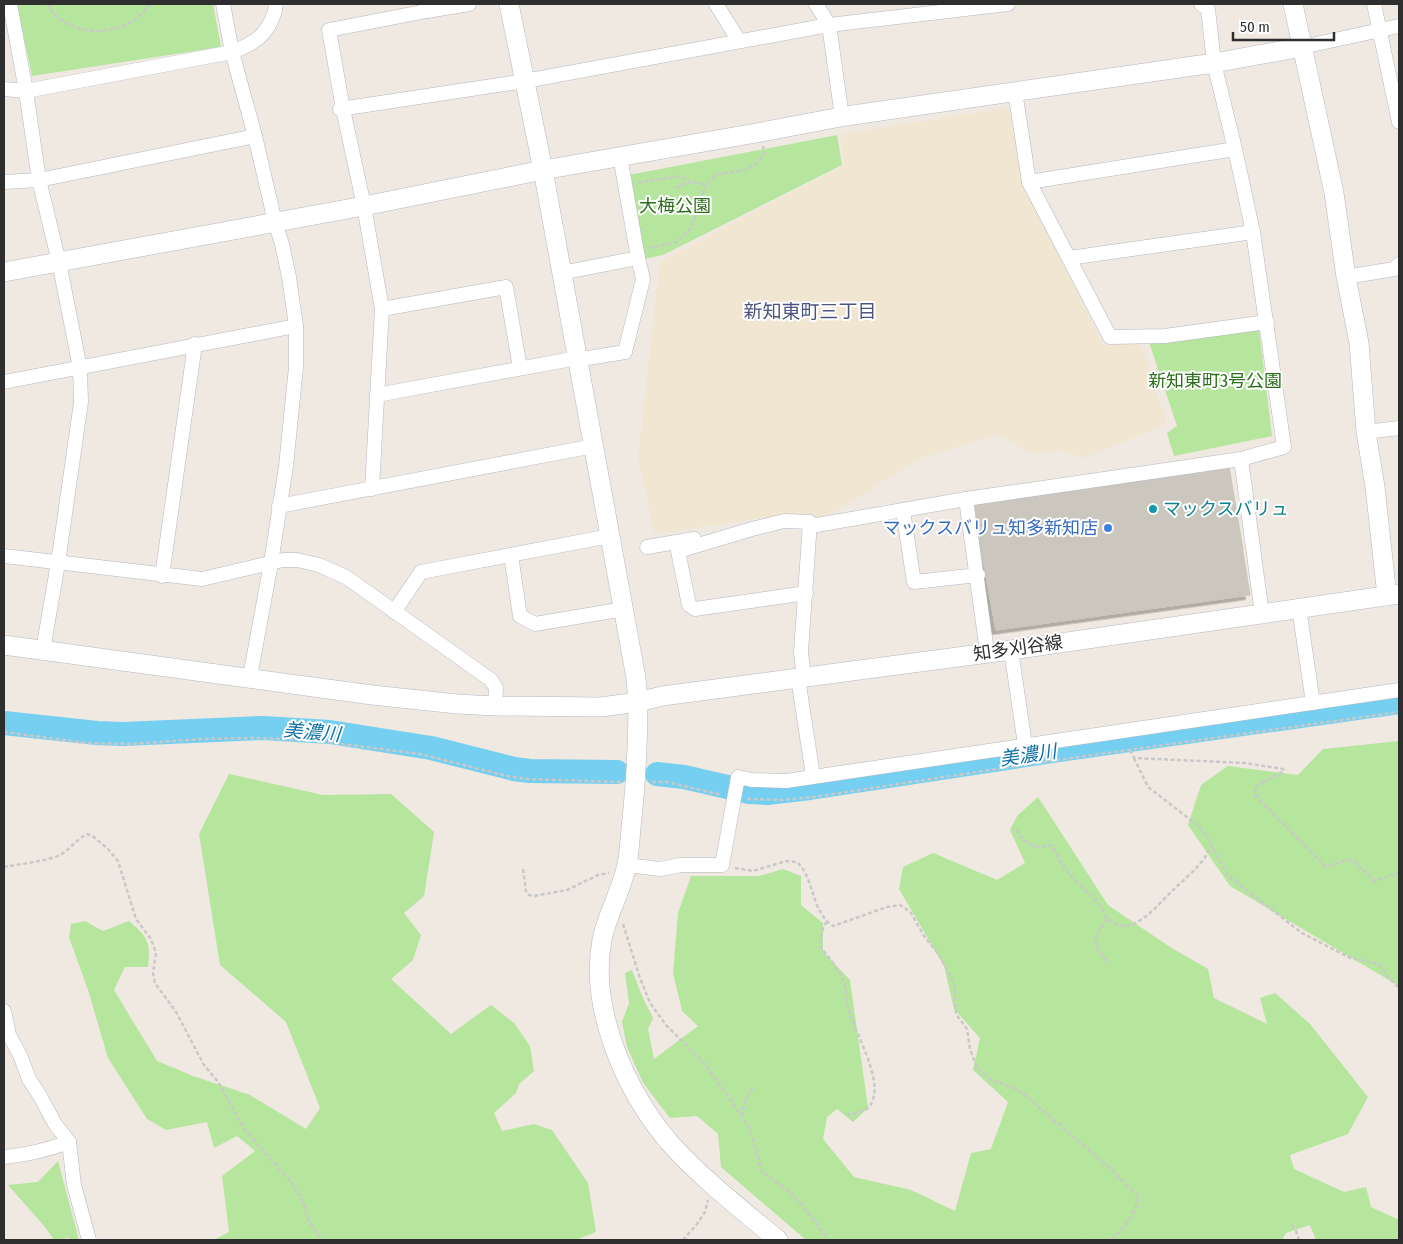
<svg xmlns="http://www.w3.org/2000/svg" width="1403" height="1244" font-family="'Fira Sans Condensed','Noto Sans JP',sans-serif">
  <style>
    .education { fill: #f0e6d1 }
    .green { fill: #b6e59e }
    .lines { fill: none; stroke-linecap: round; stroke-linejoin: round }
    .river { stroke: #75cff0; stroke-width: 24 }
    .building { fill: #cbc7bf; stroke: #cbc5ba; filter: url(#shadow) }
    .street-casing { stroke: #b4b7c1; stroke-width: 15 }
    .secondary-casing { stroke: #b4b7c1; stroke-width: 20 }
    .path { stroke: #c9c9c9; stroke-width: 2.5; stroke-dasharray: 4 2.5; stroke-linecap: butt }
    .street { stroke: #fff; stroke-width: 14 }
    .secondary { stroke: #fff; stroke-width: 19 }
    .culture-dot { fill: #0f9aa8; stroke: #fff; stroke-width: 2 }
    .shop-dot { fill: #3f7fe0; stroke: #fff; stroke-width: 2 }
    .labels { text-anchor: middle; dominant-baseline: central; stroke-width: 4; stroke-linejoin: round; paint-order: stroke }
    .park-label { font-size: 18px; fill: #2c6e1b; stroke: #fff }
    .culture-label { font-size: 18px; fill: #0d838f; stroke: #fff; text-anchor: start }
    .shop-label { font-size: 18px; fill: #366cbe; stroke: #fff; text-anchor: end }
    .street-label { font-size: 18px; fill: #2e2e2e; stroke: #fff }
    .neighbourhood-label { font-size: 19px; fill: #4d5680; stroke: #fff }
    .water-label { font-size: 19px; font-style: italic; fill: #0d6fa3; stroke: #fff }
  </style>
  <defs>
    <filter id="shadow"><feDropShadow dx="-4.5" dy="4.5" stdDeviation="0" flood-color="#0004"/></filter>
  </defs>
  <rect width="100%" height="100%" fill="#efe9e1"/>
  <!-- education -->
  <path class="education" d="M1007 108 1012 112 1023 184 1103 345 1141 343 1167 424 1084 458 1061 450 1032 454 998 435 921 458 825 518 789 514 655 534 638 459 660 261 844 165 840 134Z"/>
  <!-- green -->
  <g class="green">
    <path d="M17 4H213L221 47 32 76Z"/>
    <path d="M837 135 842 165 663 255 644 259 629 175Z"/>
    <path d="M1258 321 1272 436 1174 456 1167 433 1177 426 1149 342Z"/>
    <path d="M1399 741V986L1230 886 1188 825 1201 785 1228 766 1298 775 1323 749Z"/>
    <path d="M229 774 323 795 391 794 434 832 424 896 404 913 421 935 413 960 391 979 451 1034 491 1005 514 1023 530 1046 534 1071 519 1084 516 1093 494 1113 502 1131 534 1124 552 1130 588 1183 596 1232 576 1240H214L229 1232 222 1176 255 1151 237 1136 214 1148 207 1122 166 1130 147 1119 108 1058 89 993 69 937 71 924 85 921 103 931 129 921C148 937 151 943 148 967H125L114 990 157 1061 193 1076 250 1095 306 1129 320 1108 286 1022 220 965 199 834Z"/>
    <path d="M1038 797 1108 905 1170 947 1208 969 1214 998 1267 1024 1260 998 1275 993 1310 1024 1368 1097 1348 1134 1290 1155 1294 1169 1344 1192 1366 1187 1371 1207 1399 1220V1240H1316L1310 1225 1286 1233 1282 1240H806L721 1167 718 1134 697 1116 670 1118 643 1083 627 1047 622 1022 629 1003 625 973 632 970 642 996 653 1018 648 1029 654 1059 698 1026 682 1011 673 973 678 913 691 876H759L783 869 801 876V905L823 923V952L850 980 868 1108 853 1122 837 1109 827 1117 823 1139 854 1177 911 1190 955 1211 971 1153 991 1149 1008 1102 973 1070 980 1038 954 1009 944 966 899 889 903 867 933 853 997 880 1025 863 1010 830 1017 816Z"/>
    <path d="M58 1161 79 1240H70L69 1238 54 1240 45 1227 8 1185 38 1182Z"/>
  </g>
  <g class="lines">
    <!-- river -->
    <g class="river">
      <path d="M4 723 97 733 123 734 263 728 330 732 431 748 514 769 530 771 617 772"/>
      <path d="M657 774 684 777 749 792 767 793 810 788 1046 752 1399 702"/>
    </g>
  </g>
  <!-- building -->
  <g class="building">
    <path d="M1229 467 1243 550 1101 573 1092 525 1073 527 1065 493Z"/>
    <path d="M1229 467 1250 595 996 630 973 505Z"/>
  </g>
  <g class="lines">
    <defs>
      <g id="street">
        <path d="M10 4 26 91 39 180 59 262 80 368 81 402 58 563 43 650"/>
        <path d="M223 4 232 52 255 136 275 222 282 244 289 277 296 326V367L286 466 271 563 250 677"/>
        <path d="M426 4 427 11 469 4"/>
        <path d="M716 4 739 41"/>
        <path d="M816 4 829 25 842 117"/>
        <path d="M1374 4 1399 122"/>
        <path d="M1302 47 1399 26"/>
        <path d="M4 89 26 91 232 52C239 49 248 46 254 41 266 34 275 17 276 4"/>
        <path d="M1015 91 1029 182 1110 337 1165 336 1267 322"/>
        <path d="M340 109 525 81 829 25 1008 4"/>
        <path d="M4 182 39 180 255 136"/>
        <path d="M1029 182 1235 149"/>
        <path d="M1069 258 1253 232"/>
        <path d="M561 273 638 258"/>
        <path d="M1346 277 1394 269 1399 264"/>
        <path d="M382 309 506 287 520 368"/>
        <path d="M4 382 296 326"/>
        <path d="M377 395 577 358H588L625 352 643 279 638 258 620 156"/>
        <path d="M1366 432 1399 428"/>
        <path d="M1241 459 1262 614"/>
        <path d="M372 489 382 309 364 206 343 109 329 30 427 11"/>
        <path d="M966 499 987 652"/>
        <path d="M279 506 594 446"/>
        <path d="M903 511 914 582 978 575"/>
        <path d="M811 526 966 499 1241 459 1284 447 1253 232 1235 149 1214 63 1208 9 1201 4"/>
        <path d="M647 547 694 539"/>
        <path d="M511 555 520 616 535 624 624 609"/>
        <path d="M4 556 202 579 283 560H297L319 565 346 577 491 680 496 688 495 706"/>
        <path d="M162 576 195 344"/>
        <path d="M1299 608 1313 703"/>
        <path d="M394 612 421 572 610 536"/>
        <path d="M1011 650 1025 745"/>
        <path d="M798 678 813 776"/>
        <path d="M804 678 801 652 810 522 784 521 752 529 678 551 689 605 695 609 806 593"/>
        <path d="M627 865 660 869 681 865H722L738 777 752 780 786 781 1399 690"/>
        <path d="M4 1011 9 1035 20 1055 29 1079 40 1096 55 1124 69 1142 74 1185 89 1240"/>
        <path d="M4 1157C27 1155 47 1150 69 1142"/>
      </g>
      <g id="secondary">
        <path d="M509 4 543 170 636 678 638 702 662 696 1011 650 1399 594"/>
        <path d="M1293 4 1334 193 1346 277 1359 343 1366 432 1375 487 1387 596"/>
        <path d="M4 272 364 206 543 170 762 132 846 116 1214 63 1302 47"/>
        <path d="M4 645 372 695 457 704 495 706 601 707 638 702C638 742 636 780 632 819 630 834 630 850 627 864 622 890 607 914 602 940 589 1008 625 1090 669 1142 701 1178 741 1209 778 1240"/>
      </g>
    </defs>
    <!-- street casing -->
    <use href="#street" class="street-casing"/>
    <!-- secondary casing -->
    <use href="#secondary" class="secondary-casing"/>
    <!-- path -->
    <g class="path">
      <path d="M47 4C64 34 107 38 134 20 140 16 146 9 151 4"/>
      <path d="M639 184 640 182 681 176 689 182"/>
      <path d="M676 188C689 181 691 180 706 185"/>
      <path d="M648 248 677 242 691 228 706 185C718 166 736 177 753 166 757 164 761 158 764 154L763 146"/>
      <path d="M4 732 87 743 131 744 201 739 253 738 310 740 420 754 507 776 528 779 621 782"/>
      <path d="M1130 750 1134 758 1245 763 1283 769 1284 771 1256 786 1255 795 1326 867 1346 860 1353 861 1375 881 1399 873"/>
      <path d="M1134 758 1148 787 1196 824 1206 835 1228 876 1302 933 1350 958 1379 964 1389 978 1399 988"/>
      <path d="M652 782H667L722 795"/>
      <path d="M747 799 783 800 814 797 1029 764 1399 712"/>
      <path d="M1016 830C1027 845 1032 849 1051 845 1058 856 1063 868 1072 877 1080 886 1089 893 1097 901 1101 906 1103 913 1107 918 1129 941 1155 908 1170 893 1185 878 1204 865 1212 844"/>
      <path d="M4 867C20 864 39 862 55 857 68 853 75 840 87 834L94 837 108 849 118 861 136 919 151 939 156 953 153 973 155 983 176 1012 204 1065 219 1083 244 1129 292 1183 302 1200 308 1219 316 1232 323 1240"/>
      <path d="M735 868 753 871 786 861 797 862C815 879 811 912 833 926L887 907 900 905 905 908 911 913 924 936 939 955 953 981 955 988 956 1014 967 1029 970 1049 977 1068 990 1079 1016 1089 1027 1097 1112 1170 1138 1196C1139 1209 1121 1234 1110 1240"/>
      <path d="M523 869 526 891 529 895 534 896 567 890 598 875 609 873"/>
      <path d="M1108 919C1089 942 1093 943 1109 965"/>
      <path d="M827 922 824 925 819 946C828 956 839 969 843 981 847 989 845 999 848 1007 854 1032 883 1077 872 1102 869 1111 859 1112 850 1115L847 1113"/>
      <path d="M623 924 639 975 650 1003 666 1025 702 1061 736 1107 750 1129 762 1172 792 1194 817 1224 828 1240"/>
      <path d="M742 1116 745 1101 753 1087"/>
      <path d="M1292 1225 1296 1231 1299 1240"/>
      <path d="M683 1240 697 1224 705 1212 708 1200"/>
      <path d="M1085 1240H1087"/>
    </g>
    <!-- street -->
    <use href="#street" class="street"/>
    <!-- secondary -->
    <use href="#secondary" class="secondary"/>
  </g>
  <!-- markers -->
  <circle class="culture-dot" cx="1153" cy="509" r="5"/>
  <circle class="shop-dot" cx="1108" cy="528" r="5"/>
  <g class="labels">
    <!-- park labels -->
    <g class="park-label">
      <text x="675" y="206">大梅公園</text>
      <text x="1215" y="381">新知東町3号公園</text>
    </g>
    <!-- culture labels -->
    <g class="culture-label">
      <text x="1163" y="509">マックスバリュ</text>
    </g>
    <!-- shop labels -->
    <g class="shop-label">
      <text x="1098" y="528">マックスバリュ知多新知店</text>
    </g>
    <!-- street labels -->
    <g class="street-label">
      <text transform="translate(1018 648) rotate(-8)">知多刈谷線</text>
    </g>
    <!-- neighbourhood labels -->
    <g class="neighbourhood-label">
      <text x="810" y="311">新知東町三丁目</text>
    </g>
    <!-- water labels -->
    <g class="water-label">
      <text transform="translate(312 732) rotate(5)">美濃川</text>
      <text transform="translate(1028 755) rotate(-8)">美濃川</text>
    </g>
  </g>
  <!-- border -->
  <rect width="1403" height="1244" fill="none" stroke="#2e2e2e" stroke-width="10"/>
  <!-- scale -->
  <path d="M1233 32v8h101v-8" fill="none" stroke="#2e2e2e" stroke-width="2.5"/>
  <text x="1240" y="32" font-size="15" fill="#2e2e2e" stroke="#ffffff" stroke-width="4" paint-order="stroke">50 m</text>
</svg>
